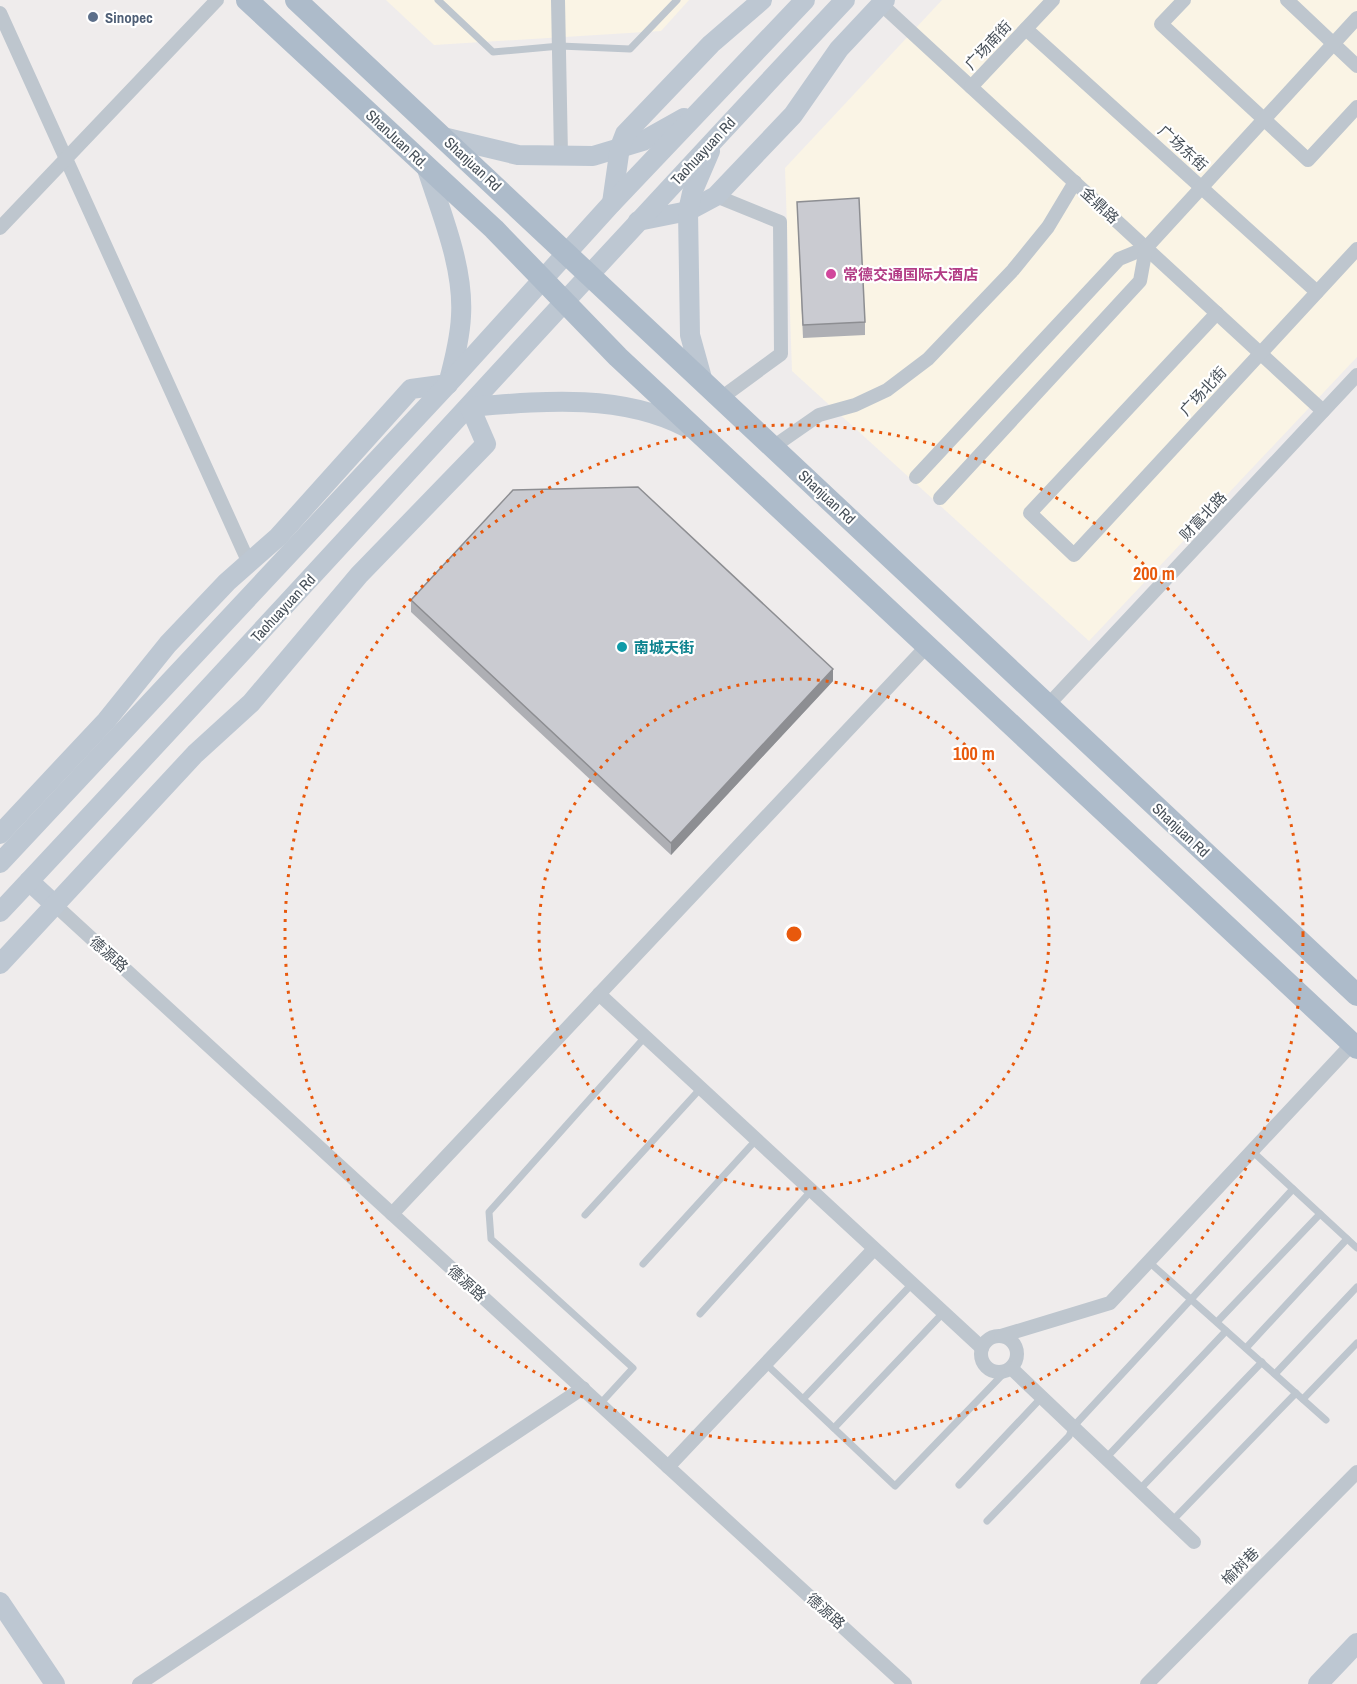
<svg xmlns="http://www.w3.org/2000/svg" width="1357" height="1684" font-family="'Archivo Narrow','Noto Sans SC',sans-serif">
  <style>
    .commercial { fill: #faf4e5 }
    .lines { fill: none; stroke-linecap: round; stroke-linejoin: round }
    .lane { stroke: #bec6ce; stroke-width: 7 }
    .street { stroke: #bec6ce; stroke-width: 14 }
    .secondary { stroke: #bdc7d2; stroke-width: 20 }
    .primary { stroke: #adbbca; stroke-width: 22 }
    .wall { fill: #aeafb4 }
    .shaded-wall { fill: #8d8e92 }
    .building { fill: #cacbd1; stroke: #8d8e92; stroke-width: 1.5 }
    .ring { fill: none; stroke: #e8590c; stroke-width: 3; stroke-dasharray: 3 6 }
    .service-dot { fill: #5c6f8a; stroke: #fff; stroke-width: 2 }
    .hotel-dot { fill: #d1479c; stroke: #fff; stroke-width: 2 }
    .culture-dot { fill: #0f9aa8; stroke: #fff; stroke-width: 2 }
    .labels { text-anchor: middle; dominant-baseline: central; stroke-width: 4.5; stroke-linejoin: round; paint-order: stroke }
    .service-label { font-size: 15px; font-weight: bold; fill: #4e5e75; stroke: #fff; text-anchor: start }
    .street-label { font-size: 15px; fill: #464f58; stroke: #fff }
    .hotel-label { font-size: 15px; font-weight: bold; fill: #b23c85; stroke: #fff; text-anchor: start }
    .culture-label { font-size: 15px; font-weight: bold; fill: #0d838f; stroke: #fff; text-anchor: start }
    .centre { fill: #e8590c; stroke: #fff; stroke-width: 3 }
    .ring-label { font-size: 18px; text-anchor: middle; font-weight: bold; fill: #e8590c; stroke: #fff; stroke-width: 4.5; stroke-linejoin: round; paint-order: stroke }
  </style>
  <rect width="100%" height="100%" fill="#efecec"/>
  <!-- commercial -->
  <g class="commercial">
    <path d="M386 0H689L661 31 434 45Z"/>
    <path d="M942 0H1357V357L1089 641 792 371 785 168Z"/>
  </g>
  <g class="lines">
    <!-- lane -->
    <g class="lane">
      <path d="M438 0 493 52 560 46 630 49 677 0"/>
      <path d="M1252 1151 1357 1248"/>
      <path d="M585 1215 701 1088"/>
      <path d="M1149 1262 1326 1420"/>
      <path d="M643 1264 756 1140"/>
      <path d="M700 1314 811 1191"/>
      <path d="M1217 1322 1320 1214"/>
      <path d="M1246 1348 1347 1239"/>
      <path d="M766 1364 895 1486 1006 1371"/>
      <path d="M1275 1374 1357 1287"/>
      <path d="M803 1399 912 1284"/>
      <path d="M1303 1399 1357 1343"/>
      <path d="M600 1404 633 1368 491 1239 489 1212 645 1037"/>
      <path d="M834 1428 943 1313"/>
      <path d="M1106 1458 1226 1331"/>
      <path d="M959 1485 1042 1397"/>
      <path d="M1139 1490 1262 1362"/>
      <path d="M987 1521 1069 1436 1073 1427 1293 1189"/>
      <path d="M1172 1521 1296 1393"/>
    </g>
    <!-- street -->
    <g class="street">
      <path d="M558 0 561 155"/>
      <path d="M1184 0 1161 24 1308 160 1357 107"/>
      <path d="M1287 0 1357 66"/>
      <path d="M881 4 1323 411"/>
      <path d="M0 13 249 563"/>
      <path d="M1026 29 1317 292"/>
      <path d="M971 87 1053 0"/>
      <path d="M716 196 780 222 781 354 721 398"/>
      <path d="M0 228 217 0"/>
      <path d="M1217 313 1030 513 1074 555 1357 249"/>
      <path d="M773 447 819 415 855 405 887 390 928 359 1013 270 1048 227 1075 182"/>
      <path d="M916 477 1119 259 1146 248"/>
      <path d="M940 498 1140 281 1146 248 1357 18"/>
      <path d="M1048 705 1357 375"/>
      <path d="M55 905 905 1684"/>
      <path d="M599 994 982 1348"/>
      <path d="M392 1214 927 646"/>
      <circle cx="999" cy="1354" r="18"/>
      <path d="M1001 1336 1110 1303 1352 1044"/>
      <path d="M1011 1368 1194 1542"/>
      <path d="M668 1467 874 1249"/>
      <path d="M139 1684 583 1388"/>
      <path d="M1147 1684 1357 1472"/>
    </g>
    <!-- secondary -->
    <g class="secondary">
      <path d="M443 137 518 155 593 156 643 141 684 118"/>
      <path d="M612 203 620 147 625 134 711 44 762 0"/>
      <path d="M638 221 688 211 716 196 793 115 839 49 885 0"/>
      <path d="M703 382 690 335 688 211 692 193 710 151"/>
      <path d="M0 834 106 721 168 644 227 582 278 537 411 389 448 384C454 362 460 339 461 316 464 266 441 213 426 166"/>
      <path d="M0 863 448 384 612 203 805 0"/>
      <path d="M29 881 55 905"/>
      <path d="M0 912C284 610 561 302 845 0"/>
      <path d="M0 964 195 754 251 703 359 575 486 444 470 407C542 401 620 393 686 427"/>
      <path d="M0 1602 55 1684"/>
      <path d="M1318 1684 1357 1643"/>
    </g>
    <!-- primary -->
    <g class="primary">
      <path d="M247 0 494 229 618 357 1357 1048"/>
      <path d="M296 0 1357 995"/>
    </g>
  </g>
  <!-- wall -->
  <g class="wall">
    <path d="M797 202 865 322V335L803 338Z"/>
    <path d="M411 600 833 681 671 855 411 612Z"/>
  </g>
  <!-- shaded-wall -->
  <path class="shaded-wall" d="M833 669V681L671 855V843Z"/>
  <!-- building -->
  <g class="building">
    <path d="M859 198 865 322 803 325 797 202Z"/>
    <path d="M638 487 833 669 671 843 411 600 513 490Z"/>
  </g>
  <!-- distance rings -->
  <g class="ring">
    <circle cx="794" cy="934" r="255"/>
    <circle cx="794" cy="934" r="509"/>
  </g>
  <!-- markers -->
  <circle class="service-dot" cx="93" cy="17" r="6"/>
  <circle class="hotel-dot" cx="831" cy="274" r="6"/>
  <circle class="culture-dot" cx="622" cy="647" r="6"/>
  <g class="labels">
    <!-- service labels -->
    <g class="service-label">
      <text x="105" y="17">Sinopec</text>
    </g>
    <!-- street labels -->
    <g class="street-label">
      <text transform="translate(988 45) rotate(-47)">广场南街</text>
      <text transform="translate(397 139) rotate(43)">ShanJuan Rd.</text>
      <text transform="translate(1183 148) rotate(42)">广场东街</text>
      <text transform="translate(703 151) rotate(-47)">Taohuayuan Rd</text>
      <text transform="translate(473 164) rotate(43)">Shanjuan Rd</text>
      <text transform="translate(1100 205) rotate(43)">金鼎路</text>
      <text transform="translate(1203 391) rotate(-47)">广场北街</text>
      <text transform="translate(827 497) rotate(43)">Shanjuan Rd</text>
      <text transform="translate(1203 516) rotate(-47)">财富北路</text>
      <text transform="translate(283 608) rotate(-47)">Taohuayuan Rd</text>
      <text transform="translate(1181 830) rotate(43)">Shanjuan Rd</text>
      <text transform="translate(109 954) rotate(42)">德源路</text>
      <text transform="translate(467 1283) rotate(42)">德源路</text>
      <text transform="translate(1240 1566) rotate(-45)">榆树巷</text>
      <text transform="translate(826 1611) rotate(42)">德源路</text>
    </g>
    <!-- hotel labels -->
    <g class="hotel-label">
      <text x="843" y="274">常德交通国际大酒店</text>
    </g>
    <!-- culture labels -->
    <g class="culture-label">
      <text x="634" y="647">南城天街</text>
    </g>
  </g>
  <circle cx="794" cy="934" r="9" class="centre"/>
  <g class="ring-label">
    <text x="1154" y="580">200 m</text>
    <text x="974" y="760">100 m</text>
  </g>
</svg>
